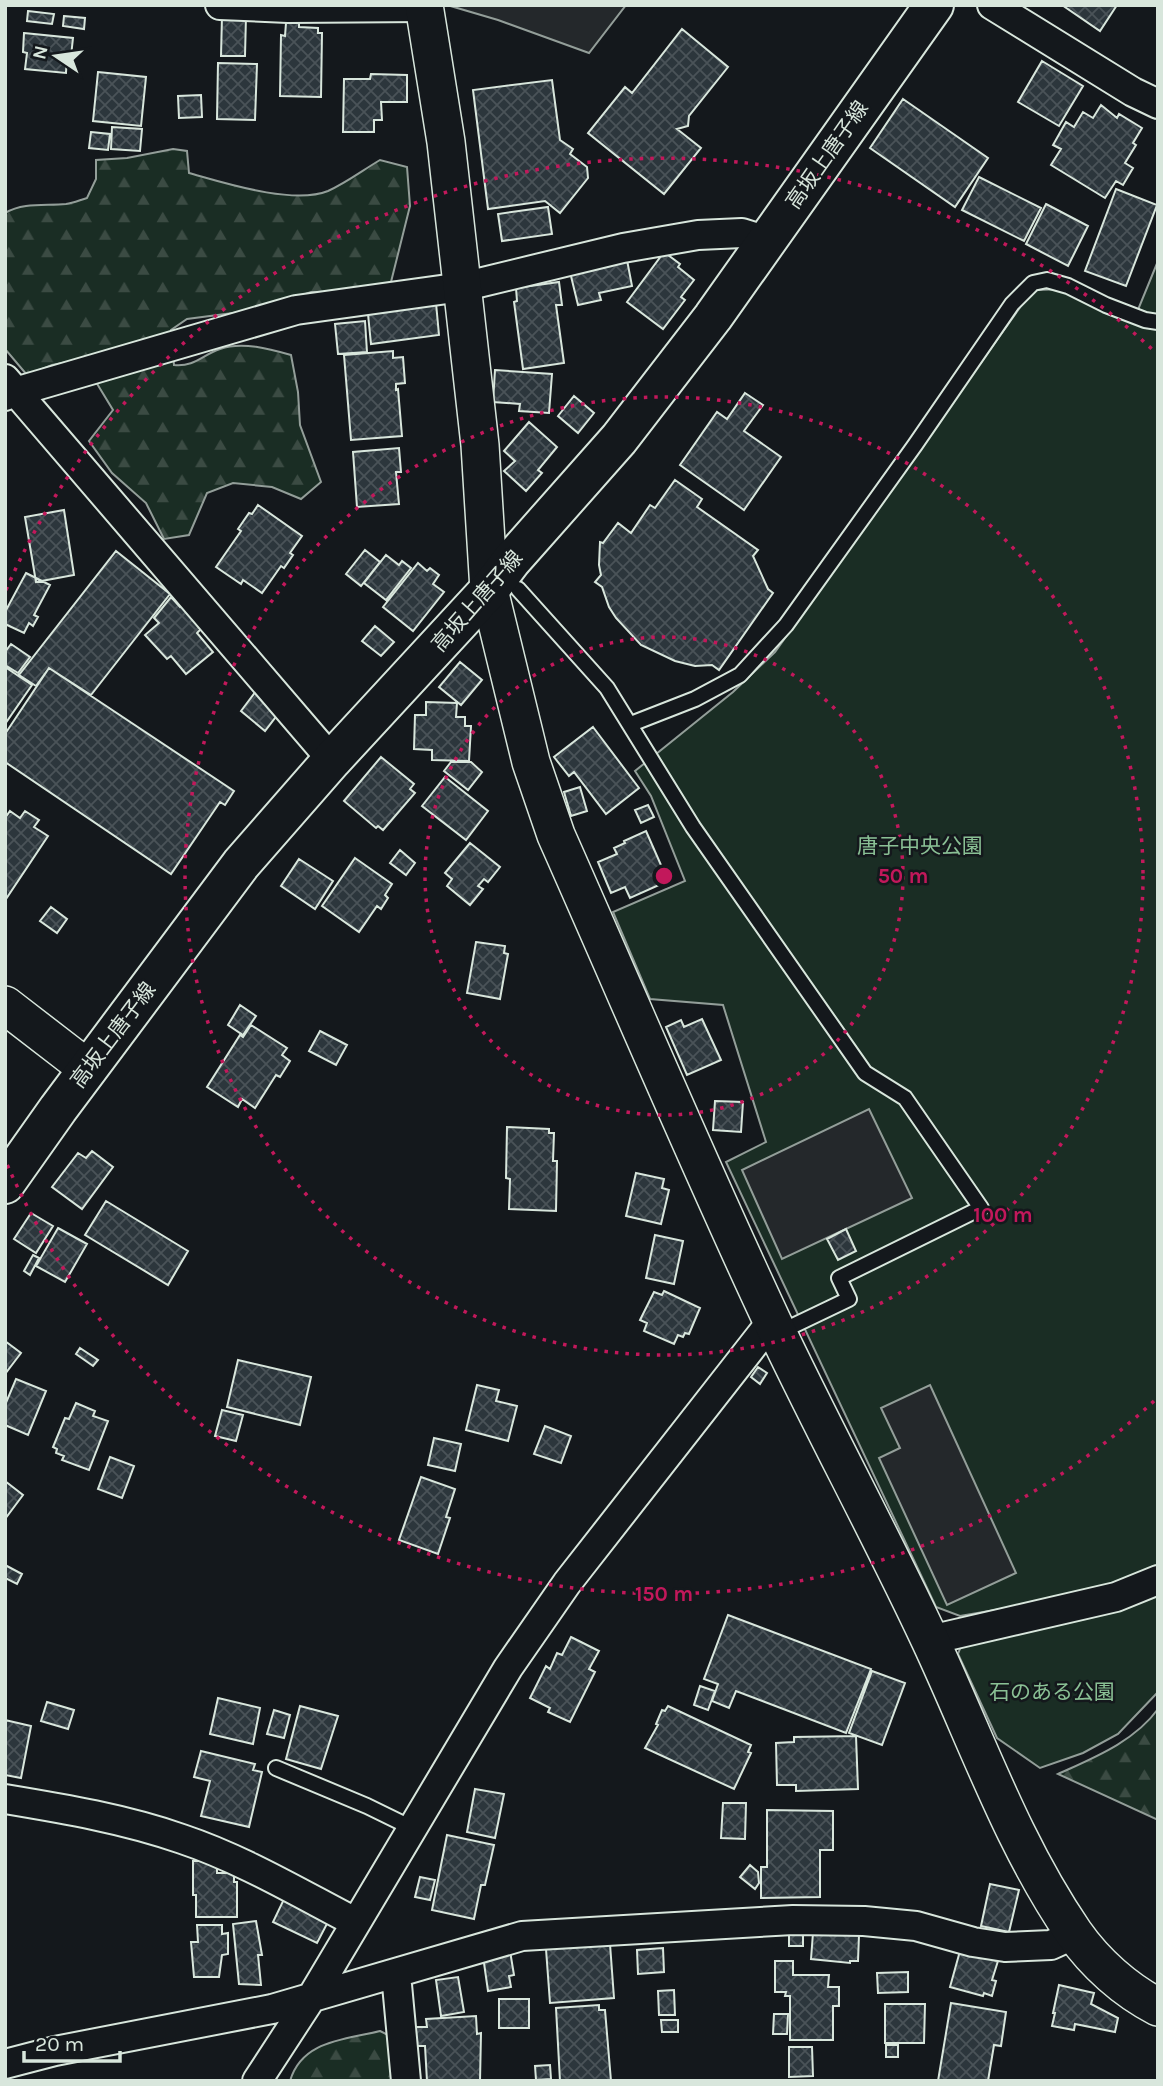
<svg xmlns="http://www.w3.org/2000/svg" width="1163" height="2086" font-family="Karla,'Noto Sans JP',sans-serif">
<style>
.forest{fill:url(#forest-firs);stroke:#939e99;stroke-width:2}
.park{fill:#1a2d24;stroke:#939e99;stroke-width:2}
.parking{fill:#24282b;stroke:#939e99;stroke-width:2}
.building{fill:url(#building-cross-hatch);stroke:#d8e6dc;stroke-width:2}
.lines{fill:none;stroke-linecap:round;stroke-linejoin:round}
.service-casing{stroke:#d8e6dc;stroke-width:18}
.minor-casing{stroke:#d8e6dc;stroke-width:32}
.tertiary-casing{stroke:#d8e6dc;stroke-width:40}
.secondary-casing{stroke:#d8e6dc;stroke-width:42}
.service{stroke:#14181c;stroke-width:14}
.minor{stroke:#14181c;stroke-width:28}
.tertiary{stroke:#14181c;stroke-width:37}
.secondary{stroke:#14181c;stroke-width:38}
.ring{fill:none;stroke:#c2185b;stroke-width:3.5;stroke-dasharray:3.5 7}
.labels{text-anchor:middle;stroke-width:5;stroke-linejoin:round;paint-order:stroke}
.street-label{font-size:21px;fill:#d8e6dc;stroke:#14181c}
.park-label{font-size:21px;fill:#8ac095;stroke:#14181c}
.centre{fill:#c2185b;stroke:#14181c;stroke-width:3.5}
.ring-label{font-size:21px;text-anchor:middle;font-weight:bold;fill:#c2185b;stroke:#14181c;stroke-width:5;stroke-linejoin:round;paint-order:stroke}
</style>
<defs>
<pattern id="forest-firs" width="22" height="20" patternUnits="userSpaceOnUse" patternTransform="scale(1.75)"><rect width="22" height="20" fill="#1a2d24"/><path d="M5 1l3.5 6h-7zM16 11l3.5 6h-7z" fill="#3b4b43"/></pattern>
<pattern id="building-cross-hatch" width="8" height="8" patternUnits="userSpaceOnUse" patternTransform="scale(1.75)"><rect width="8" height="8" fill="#2c363c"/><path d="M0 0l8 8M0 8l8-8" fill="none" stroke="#4a5358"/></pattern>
</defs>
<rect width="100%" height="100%" fill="#14181c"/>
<path class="forest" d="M173 149 187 151 189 173C225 183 293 205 328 191 346 183 363 170 380 160L407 167 410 206 391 282 354 293 311 292 263 309 187 319 171 330 174 365C195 367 202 355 220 349 242 341 270 349 291 355L298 392 300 425 321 482 301 499 272 487 233 483 207 493 189 535 164 539 146 503 112 473 89 441 113 410 82 359 52 365 27 375 5 349V213C24 202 45 206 66 204 73 203 80 200 87 198L96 179V160L127 158Z
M1158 1709V1820L1058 1774C1093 1758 1134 1742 1158 1709Z
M380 2031 390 2036 399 2081H290C302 2040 345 2040 380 2031Z"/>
<path class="park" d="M1158 261V1565L1141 1575 1076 1596 960 1616 936 1607 726 1162 766 1142 723 1005 650 999 613 912 685 881 651 796 635 771 733 692 775 652 1021 306 1037 290 1063 289 1133 322Z
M1158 1592V1692L1118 1734 1083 1753 1040 1768 997 1738 958 1654 963 1641Z"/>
<path class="parking" d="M447 5H626L589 53 498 20Z
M869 1109 912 1198 782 1259 742 1170Z
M930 1385 1016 1573 947 1605 879 1458 900 1448 881 1408Z"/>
<path class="building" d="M1062 5H1117L1100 31Z
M28 11 54 14 52 24 27 21Z
M64 16 85 18 84 29 63 26Z
M222 16H246L245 56H221Z
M286 23H299V27L318 28V33H322L321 97 280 96 281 35 285 36Z
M682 29 728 67 689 116 688 126 677 129 701 148 664 194 588 133 625 87 632 93Z
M24 33 73 38 71 56 67 55 66 73 25 69 27 53 23 52Z
M1042 61 1083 86 1059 126 1018 102Z
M218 63 257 64 255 120 217 119Z
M98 72 146 77 141 126 93 121Z
M371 74 407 75V102H381L382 120H374V132H343L344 79H370Z
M552 80 560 140 573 149 570 154 587 167 588 178 560 213 545 201 488 209 473 90Z
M201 95 202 117 179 118 178 96Z
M903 99 988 158 955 207 870 148Z
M1101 105 1117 118 1119 114 1142 128 1133 143 1136 145 1125 163 1133 168 1123 185 1116 181 1105 198 1051 165 1061 149 1053 145 1066 122 1074 127 1083 112 1093 118Z
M112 127 142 129 140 151 111 149Z
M91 132 110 134 108 150 89 148Z
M979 177 1041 208 1024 241 962 210Z
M1116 189 1157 205 1126 286 1085 271Z
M1046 204 1088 226 1068 266 1026 244Z
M548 207 552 234 502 241 498 214Z
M664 252 680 264 678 267 694 280 681 297 685 300 663 329 627 302Z
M627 260 632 286 599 293 601 300 578 305 570 272Z
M559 282 562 305H556L564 363 523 369 514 302 517 301 516 288Z
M436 303 439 335 371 344 368 314Z
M365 321 367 352 338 354 335 324Z
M393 351V358L403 357 405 383 396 384V390L398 389 402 436 351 440 344 355Z
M495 370 552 374 549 413 519 411 520 404 493 402Z
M745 393 763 405 744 431 781 457 744 510 680 465 717 412 727 419Z
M574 396 594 413 578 433 558 416Z
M529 422 557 447 538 470 542 473 526 491 504 471 515 461 504 451Z
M399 448 401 472H396L399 504 357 507 353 452Z
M675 480 702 499 697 507 758 550 753 556 768 589 773 593 719 670 712 665 695 666 675 661 641 645 616 618 609 607 602 587 595 582 601 575 599 565 600 542 603 543 618 523 631 533 650 505 655 508Z
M258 505 302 536 290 553 293 555 284 568 281 566 262 593 243 580 241 584 216 567 241 531 238 529 249 513 252 514Z
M64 510 74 575 36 582 25 517Z
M365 550 380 562 361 586 346 574Z
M116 551 170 594 91 695 49 668 36 686 19 675Z
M386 555 399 565 402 561 411 568 386 600 364 583Z
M418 563 427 571 430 568 439 575 433 584 444 592 413 631 383 607Z
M26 573 50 585 34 615 38 617 33 626 29 623 24 633 5 624V612Z
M171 597 180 607 183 603 201 629 197 633 213 652 186 674 171 656 167 659 145 635 159 623 154 618Z
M375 626 394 642 381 656 362 641Z
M11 644 30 657 18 673 5 665V652Z
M460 662 482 680 461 705 439 687Z
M5 667 32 685 5 724Z
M49 668 234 791 225 805 220 802 171 874 5 762V734Z
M256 691 278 714 265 731 241 711Z
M426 702 457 703 456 717H465V726H471L469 761 432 760V750L414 749 415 715H426Z
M593 727 639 788 606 814 574 772 569 776 554 757Z
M381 757 414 784 410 789 415 793 383 830 378 826 376 828 344 801Z
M451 762H471L482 772 468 790 444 771Z
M445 777 488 811 466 840 422 806Z
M580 787 587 811 571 816 564 792Z
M648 805 654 817 641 823 635 810Z
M10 811 20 818 25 811 39 820 34 827 48 836 6 899 5 818Z
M646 831 668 881 630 898 625 887 611 893 598 862 617 854 614 848 625 843 624 841Z
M470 843 500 867 488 882 484 879 478 886 483 889 470 905 447 886 452 879 445 873Z
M400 850 415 863 406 875 390 863Z
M355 858 392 884 385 895 388 898 381 909 377 906 359 932 322 906Z
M299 859 333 881 315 909 281 886Z
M51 907 67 919 57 933 40 921Z
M476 942 505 946 504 953 508 954 500 999 467 993Z
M240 1005 256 1016 243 1035 228 1025Z
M702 1019 721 1060 687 1075 666 1027 681 1020 684 1027Z
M251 1025 287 1048 282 1055 290 1061 280 1077 276 1075 255 1108 242 1099 238 1107 207 1087 240 1035 243 1037Z
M320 1031 347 1045 336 1065 309 1051Z
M715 1101 743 1102 741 1132 713 1130Z
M507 1127 549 1129V1133H554L553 1161H557L556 1211 509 1209 510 1179 506 1178Z
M92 1151 113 1167 82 1209 52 1187 78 1153 86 1158Z
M636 1173 664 1179 662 1188 669 1190 661 1224 626 1216Z
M106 1201 188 1251 168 1285 85 1235Z
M31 1213 53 1226 36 1253 14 1239Z
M58 1228 87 1244 65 1282 36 1266Z
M846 1229 856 1251 838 1260 827 1239Z
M655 1235 683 1241 674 1284 646 1278Z
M33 1255 39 1258 30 1275 24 1271Z
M664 1291 700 1308 689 1334 685 1333 683 1337 678 1335 674 1344 644 1331 647 1323 640 1320 654 1292 662 1295Z
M5 1341 21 1353 5 1374Z
M80 1348 98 1360 93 1366 76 1354Z
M238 1360 311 1377 300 1425 227 1407Z
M758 1367 767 1373 760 1384 751 1377Z
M16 1379 46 1391 28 1435 5 1425V1405Z
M477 1385 499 1390 496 1401 517 1406 508 1441 466 1430Z
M76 1403 95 1411 93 1416 108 1421 89 1470 62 1460 64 1456 56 1453 57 1449 53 1447 65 1418 69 1419Z
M222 1410 243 1415 236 1441 215 1436Z
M545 1426 571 1436 561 1463 534 1454Z
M434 1438 461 1444 455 1471 428 1465Z
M110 1457 134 1466 122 1498 98 1489Z
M421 1477 455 1489 446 1517 450 1518 438 1554 399 1540Z
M5 1481 23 1495 5 1519Z
M5 1565 22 1574 17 1584 5 1578Z
M728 1615 871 1669 846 1733 736 1691 729 1708 712 1701 718 1684 704 1679Z
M571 1637 599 1651 589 1669 595 1672 570 1722 548 1712 550 1708 530 1698 546 1666 550 1669 557 1653 562 1655Z
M872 1671 905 1683 882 1745 849 1733Z
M700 1686 715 1691 708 1710 694 1705Z
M218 1698 260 1708 253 1744 210 1734Z
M47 1702 74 1710 68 1729 41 1721Z
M300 1706 338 1716 321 1769 286 1759Z
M668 1706 751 1745 748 1752 751 1753 734 1789 645 1748 658 1725 656 1724 662 1710 665 1711Z
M274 1710 290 1715 284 1738 267 1734Z
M5 1720 31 1726 21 1778 5 1775Z
M856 1736 858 1789 796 1791V1785H777L776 1743 794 1742V1737Z
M201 1751 255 1764 253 1770 262 1772 249 1827 201 1816 210 1781 194 1777Z
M475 1789 504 1794 495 1838 467 1832Z
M723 1803H746L745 1839 721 1838Z
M767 1810 833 1811V1850H820V1897L761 1898V1867H767Z
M447 1835 494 1845 485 1885H481L474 1919 432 1910Z
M193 1861H209L217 1864V1873H234V1882H237V1917H196V1895H193Z
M750 1865 758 1872 759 1883 755 1889 740 1877Z
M420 1877 435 1880 430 1900 415 1897Z
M990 1884 1019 1890 1009 1932 981 1926Z
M285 1897 330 1918 317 1943 273 1922Z
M256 1921 262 1955H258L261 1985 239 1984 233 1924Z
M197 1925H222V1934L228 1933V1954L222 1955 219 1977H194L191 1942H198Z
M813 1933 859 1935 858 1961H850V1963L811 1959Z
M789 1935H803V1946H789Z
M610 1944 614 1998 550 2003 546 1949Z
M663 1948 664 1972 638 1974 637 1950Z
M510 1951 514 1975 509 1976 511 1987 488 1991 483 1956Z
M960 1951 998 1961 992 1980 996 1981 992 1996 984 1993 983 1996 950 1987Z
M775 1961H793V1975H829L828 1987H839V2006H833V2040H790V1996H785L786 1992H775Z
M908 1972V1992L878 1993 877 1973Z
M458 1977 464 2012 441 2016 436 1980Z
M1059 1985 1094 1993 1091 2004 1118 2018 1115 2032 1075 2024 1074 2030 1052 2026 1055 2013H1053Z
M674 1990 675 2015H659L658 1991Z
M499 1999H529V2028H499Z
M951 2003 1006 2012 1001 2046 994 2045 988 2081H938Z
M885 2004H925L924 2043H885Z
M599 2005V2010H605L611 2081H560L556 2008Z
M774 2014H788L787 2034H773Z
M476 2016 477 2034 481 2033 480 2081H427L425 2046H415L413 2027H427L426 2019Z
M661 2020H678V2032H662Z
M886 2045H898V2057H886Z
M789 2047H812L813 2076 789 2077Z
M550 2065 551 2079 536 2080 535 2066Z"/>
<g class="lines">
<defs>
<path id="service" d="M518 589 607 688 693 827 865 1073 905 1098 981 1208 839 1278 849 1299 778 1333
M631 724 695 699 740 675 786 625 915 445 1012 304 1033 283 1047 280 1068 286 1106 305 1145 320 1158 322
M276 1768 367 1806 412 1828"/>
<path id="minor" d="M220 5 288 8 425 7
M992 5 1133 92 1158 104
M5 379 332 760
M5 396 15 392 296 310 462 287 623 248 698 235 742 233 767 241
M930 1640 1116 1597 1158 1580
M5 1799C65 1809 125 1819 182 1839 242 1859 299 1893 355 1922
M396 1974 406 2081
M5 2064 55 2051 272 2009 522 1936 793 1920 864 1921 916 1926 973 1942 1005 1947 1051 1945 1075 1934
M257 2081 313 1995 508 1668 567 1583 772 1321"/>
<path id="tertiary" d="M424 5 446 142 480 445 489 590 531 762 556 835C628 997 697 1161 773 1323 823 1429 880 1533 930 1640 976 1738 1012 1843 1074 1933 1095 1963 1125 1990 1158 2007
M5 1005 88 1069"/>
<path id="secondary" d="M5 1184 58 1109 241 864 332 760 489 590 511 561 619 439 713 317 934 5"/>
</defs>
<use href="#service" class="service-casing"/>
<use href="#minor" class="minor-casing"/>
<use href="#tertiary" class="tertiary-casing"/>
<use href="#secondary" class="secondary-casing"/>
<use href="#service" class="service"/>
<use href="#minor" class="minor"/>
<use href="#tertiary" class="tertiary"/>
<use href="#secondary" class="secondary"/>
</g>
<g class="ring">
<circle cx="664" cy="876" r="239"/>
<circle cx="664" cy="876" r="479"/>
<path d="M1154 1401A718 718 0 0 1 6 1162M6 590A718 718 0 0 1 1154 351"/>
</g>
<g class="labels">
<g class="street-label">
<text transform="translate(827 155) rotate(-55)" y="7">高坂上唐子線</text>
<text transform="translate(477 601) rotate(-49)" y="7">高坂上唐子線</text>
<text transform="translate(113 1035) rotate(-53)" y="7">高坂上唐子線</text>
</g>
<g class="park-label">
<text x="920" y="853">唐子中央公園</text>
<text x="1052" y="1699">石のある公園</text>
</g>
</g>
<circle cx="664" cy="876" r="10" class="centre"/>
<g class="ring-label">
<text x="903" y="883">50 m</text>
<text x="1003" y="1222">100 m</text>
<text x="664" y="1601">150 m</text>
</g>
<rect width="1163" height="2086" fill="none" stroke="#d8e6dc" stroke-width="14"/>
<g transform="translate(56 56) rotate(283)" stroke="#14181c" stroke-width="5" paint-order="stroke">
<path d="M0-5L12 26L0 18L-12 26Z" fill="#d8e6dc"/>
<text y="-10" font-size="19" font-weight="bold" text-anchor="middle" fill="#d8e6dc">N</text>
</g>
<path d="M24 2051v10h96v-10" fill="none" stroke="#d8e6dc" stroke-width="3.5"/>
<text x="35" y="2051" font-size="21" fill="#d8e6dc" stroke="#14181c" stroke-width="5" paint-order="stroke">20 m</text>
</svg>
